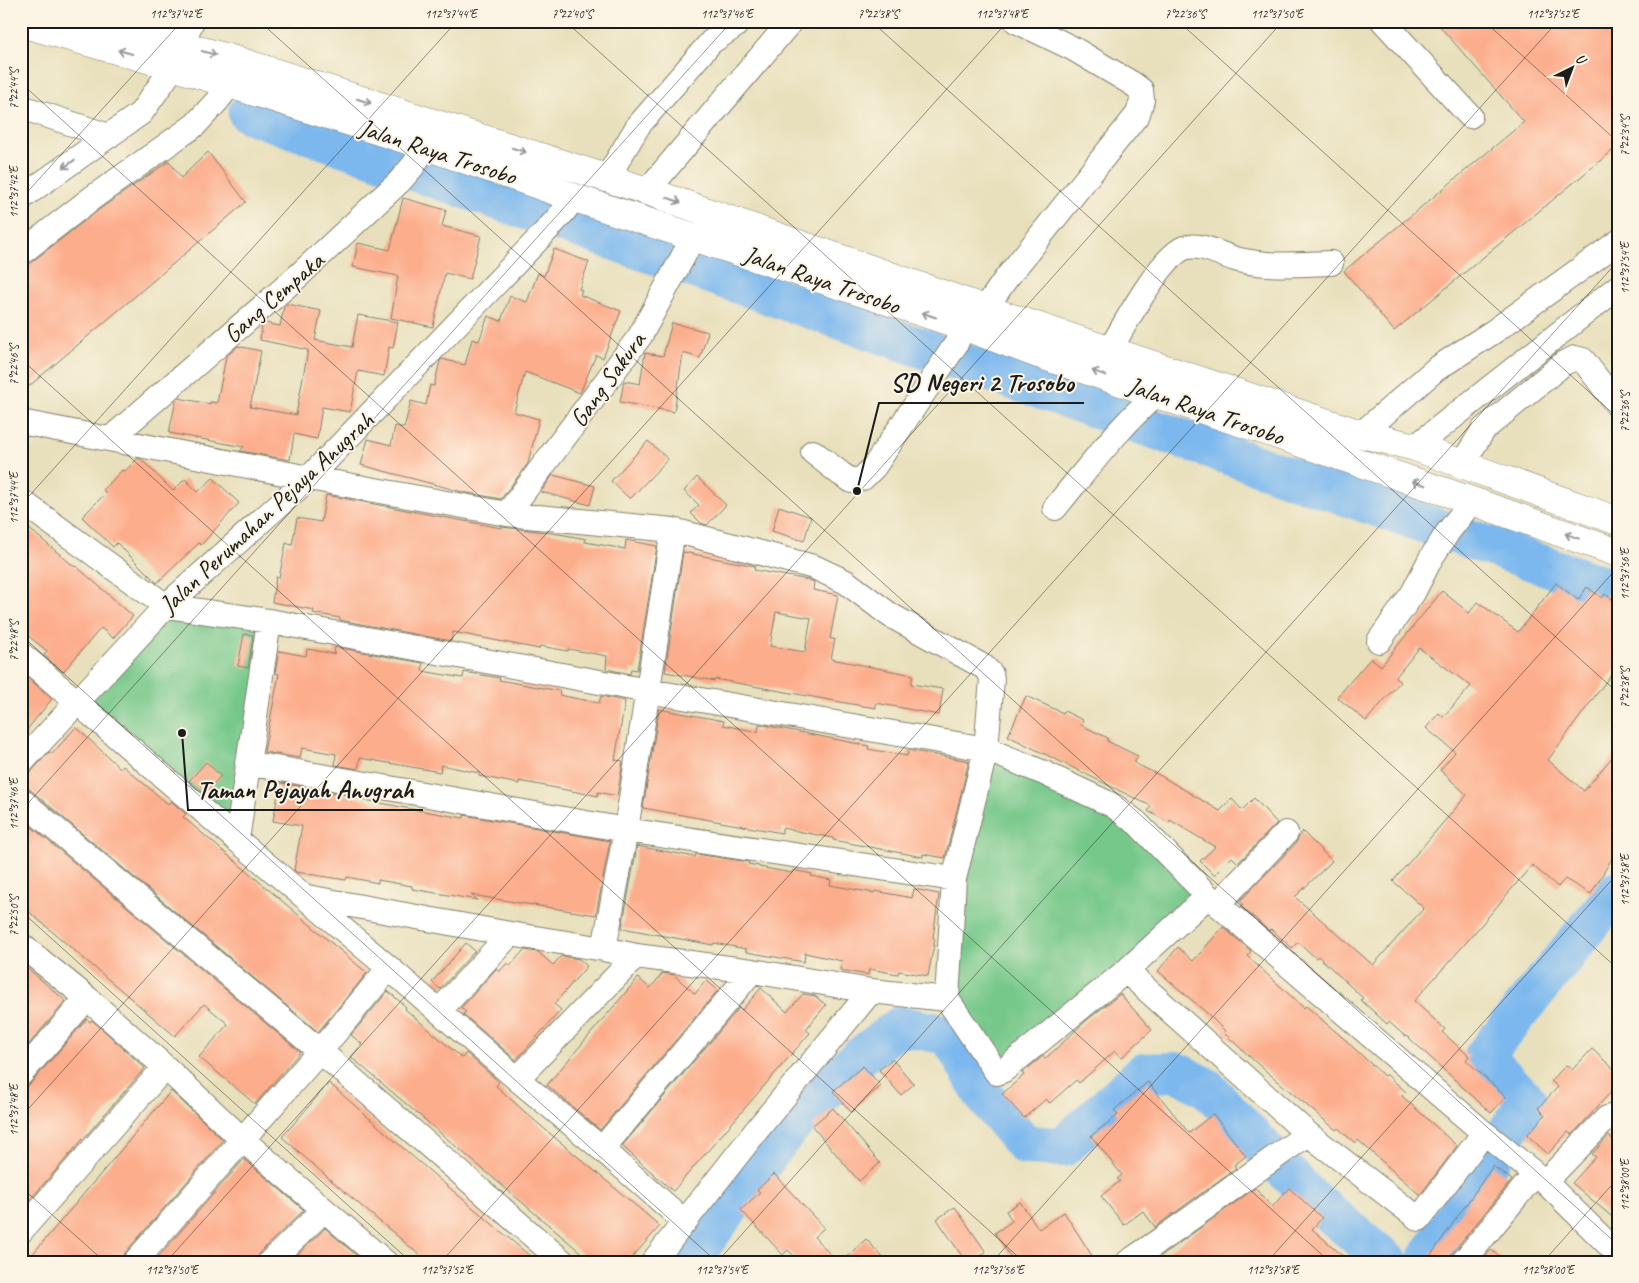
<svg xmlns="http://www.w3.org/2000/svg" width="1639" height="1283" font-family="Caveat,sans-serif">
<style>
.green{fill:#76c88a;stroke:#497253}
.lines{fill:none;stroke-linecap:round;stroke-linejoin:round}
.river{stroke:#7cb8ee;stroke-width:40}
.building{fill:#fcad8c;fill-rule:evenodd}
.minor-casing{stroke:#827e6c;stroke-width:26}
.highway-casing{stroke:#827e6c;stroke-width:29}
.minor{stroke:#fff;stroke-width:24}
.highway{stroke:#fff;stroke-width:28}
.oneway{stroke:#999}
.ticks{fill:none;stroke:#1c1c1c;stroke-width:1;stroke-opacity:0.45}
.labels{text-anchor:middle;stroke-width:4;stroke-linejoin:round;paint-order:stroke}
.street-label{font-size:25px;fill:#1c1c1c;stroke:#fcf5e5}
.leader{fill:none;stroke:#1c1c1c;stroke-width:2}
.callout-dot{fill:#1c1c1c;stroke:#fcf5e5;stroke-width:2}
.callout-label{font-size:26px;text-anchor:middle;font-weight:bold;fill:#1c1c1c;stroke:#fcf5e5;stroke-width:4;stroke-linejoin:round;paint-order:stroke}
.neatline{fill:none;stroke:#1c1c1c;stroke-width:2}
.ticks-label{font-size:12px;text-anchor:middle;fill:#1c1c1c}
</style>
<rect width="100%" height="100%" fill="#fcf5e5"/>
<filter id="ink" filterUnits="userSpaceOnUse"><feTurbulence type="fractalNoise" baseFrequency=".02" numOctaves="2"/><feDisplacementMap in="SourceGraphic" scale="10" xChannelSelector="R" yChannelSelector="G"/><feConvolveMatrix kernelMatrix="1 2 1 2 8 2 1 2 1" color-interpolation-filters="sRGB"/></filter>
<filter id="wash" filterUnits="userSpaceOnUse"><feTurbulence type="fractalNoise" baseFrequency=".0096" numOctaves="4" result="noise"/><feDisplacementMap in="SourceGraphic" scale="20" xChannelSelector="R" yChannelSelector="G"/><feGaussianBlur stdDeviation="1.12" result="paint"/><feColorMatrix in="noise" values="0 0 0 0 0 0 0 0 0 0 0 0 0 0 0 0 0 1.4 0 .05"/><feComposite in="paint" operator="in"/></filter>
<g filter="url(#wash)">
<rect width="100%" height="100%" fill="#e8e0bc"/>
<path class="green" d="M166 606 269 621 237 840 78 702Z
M988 755 1134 824 1203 894 997 1071 949 997 963 879Z"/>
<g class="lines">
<path class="river" d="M248 113 1618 591
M689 1262 784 1134 852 1063 900 1026 949 1035 984 1096 1025 1145 1063 1147 1143 1073 1177 1072 1207 1088 1310 1197 1389 1262
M1426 1262 1527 1101 1484 1056 1618 890"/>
</g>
<g id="blocks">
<path class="building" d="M1435 21H1618V146L1394 331 1344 271 1524 122Z
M208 152 246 202 21 393V266L29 264 100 209 169 161 181 178Z
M403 198 446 210 442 226 481 236 470 279 445 273 433 327 391 318 398 276 353 267 358 243 390 250Z
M554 249 589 262 579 289 582 290 580 295 621 311 603 358 596 355 580 393 525 372 514 412 539 419 528 463 501 499 463 492 361 465 368 439 391 445 395 426 404 428 411 401 426 405 430 385 434 386 440 361 442 359 465 365 472 339 479 341 488 316 501 321 510 296 527 302 538 273 544 276Z
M287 304 321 311 315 340 352 347 358 315 398 322 393 348 389 347 384 376 358 371 350 412 322 407 317 439 294 434 290 460 240 451 244 447 169 433 176 400 178 398 210 404V402L217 403 226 357 238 346 261 351 250 407 296 415 308 350 260 340 262 325 265 323 280 326 284 307Z
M672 323 708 332 700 358 683 353 674 412 620 402 624 381 640 384 645 353 663 356Z
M648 441 668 459 630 499 611 481Z
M137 459H141L173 491 185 479 198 492 213 478 239 503 201 545 199 543 157 583 117 543 113 547 82 517 106 493 103 490 122 470 124 472Z
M553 475 595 486 590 505 541 492Z
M697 477 726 505 707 525 701 523 691 513 699 505 684 491Z
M326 495 501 528V527L538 531 565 535 586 539 585 542 625 549 626 540 657 546 637 670 631 669 630 674 606 669 607 656 568 649V651L540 646 539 649 453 632 451 641 340 620V618L313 613 314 610 272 602 276 577 279 578 286 543 292 545 297 518 321 522Z
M779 506 811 517 804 541 772 531Z
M21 522 75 567 76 566 133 616 113 638 101 628 63 672 44 655 47 651 21 630Z
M683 552 755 566 754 570 809 580 814 582 813 590 838 595 830 639H835L831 659 913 675 911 684 943 689 939 715 876 703V708L851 704 715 679V681L665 672ZM776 612 811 618 805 652 770 646Z
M1556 583 1578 600 1587 587 1602 598 1605 594 1618 603V665L1548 760 1584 791 1618 750V848L1591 894 1565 879 1558 887 1532 865 1465 944 1414 1001 1445 1029 1442 1032 1469 1056 1466 1060 1506 1097 1491 1113 1407 1036 1406 1037 1389 1022 1387 1024 1361 1000 1363 998 1318 956 1316 958 1298 942 1292 948 1271 929 1269 931 1241 906 1243 904 1240 901 1296 843 1302 831 1332 861 1295 897 1373 965 1424 908 1393 881 1467 795 1440 770 1455 752 1426 728 1439 713 1443 717 1471 686 1419 648 1395 678 1400 682 1366 721 1337 697 1371 658 1381 666 1442 591 1469 613 1478 602 1518 632Z
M244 634 253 635 248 668 238 666Z
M335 647 423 663 422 671 463 678 464 672 500 678 499 680 560 691 559 695 599 703 601 696 625 701 615 760 623 761 617 796 598 792V796L519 781V784L479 776V773L441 765 440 772 360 758 358 769 335 765 336 754 302 748 300 758 264 752 279 674 275 673 279 651 306 656 307 649 334 654Z
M26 676 52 699 25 732 28 735 21 742V682Z
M1026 696 1063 713 1064 711 1083 720 1081 725 1108 738 1107 741 1138 756 1134 763 1161 776 1220 811 1232 799 1242 810 1254 798 1277 823 1238 863 1232 857 1214 875 1200 861 1215 847 1170 820 1169 823 1148 811 1151 806 1008 736Z
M659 709 724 721 723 725 758 732 759 724 869 746 868 749 907 756 908 750 969 761 945 858 923 854V857L833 840V838L782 828V833L643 808Z
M76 727 121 769 123 766 168 804 171 801 186 814 183 817 367 973 318 1032 21 782V776L31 772 49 752 52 754Z
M206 762 221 776 204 794 189 781Z
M280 783 353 796V797L365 800 406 808 464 818V815L610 841 596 915 471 895 478 900 412 889V886L378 880V883L347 877 346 880 296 872 294 870 302 826 273 821Z
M21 818 300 1052 255 1104 199 1057 228 1024 204 1004 175 1036 21 905Z
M637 846 695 857 696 854 749 862 748 864 759 866V867L792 873 793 870 812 874 811 876 831 880 830 885 874 893 875 891 912 898 914 889 939 894 933 938 935 939 928 976 899 971 898 974 869 969 868 975 840 970 842 961 805 953 804 962 746 952V949L714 943 713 945 622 928Z
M1223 927 1251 951 1247 956 1304 1008 1306 1006 1342 1037 1384 1076 1386 1074 1406 1092 1402 1096 1457 1146 1420 1195 1358 1140 1355 1143 1338 1128 1336 1130 1260 1066 1224 1033 1225 1031 1208 1014 1158 971 1178 947 1193 961Z
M466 943 475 951 440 989 432 982Z
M524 950 538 952 553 965 561 956 579 959 587 966 554 1004 561 1010 516 1060 463 1014 466 1012 461 1008 496 969 499 972 507 963 510 966Z
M21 963 66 1001 21 1053Z
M663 973 674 975 695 994 706 980 718 990 600 1130 547 1085 638 978 650 988Z
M761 988 787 1012 803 994 815 996 826 1005 806 1029 810 1033 673 1191 622 1146 739 1008 742 1010Z
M388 991 406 1007 405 1009 462 1058 466 1053 499 1082 496 1086 534 1120 660 1226 628 1262H592L351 1057 362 1044 351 1035Z
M1120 994 1152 1030 1121 1058 1115 1051 1079 1083 1076 1080 1050 1103 1046 1099 1024 1118 1002 1094 1024 1075 1022 1073 1043 1056 1045 1059 1087 1020Z
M87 1019 90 1022 92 1020 145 1068 21 1210V1087H26L31 1083Z
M1592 1049 1618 1073V1084L1572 1135 1568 1132 1548 1154 1527 1135 1545 1115 1538 1108 1558 1087 1551 1081 1566 1065 1572 1070Z
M892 1059 914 1084 901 1095 879 1070Z
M863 1066 881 1086 851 1112 833 1091Z
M1148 1082 1189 1133 1213 1114 1246 1156 1234 1165 1236 1168 1155 1227 1143 1211 1124 1225 1101 1196 1120 1181 1117 1179 1122 1175 1091 1136 1118 1115 1114 1110Z
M329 1083 419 1162 537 1262H428L333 1182 282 1137Z
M171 1091 223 1140 125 1253 122 1262H26Z
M833 1108 880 1163 859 1181 812 1126Z
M1609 1136 1618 1144V1222L1572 1183 1596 1157 1592 1154Z
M244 1159 304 1210 260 1252 257 1262H154Z
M1493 1166 1512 1180 1452 1253 1450 1262H1426Z
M774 1174 824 1228 814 1237 838 1262H800L788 1250 783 1255 741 1210 760 1192 757 1190Z
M1255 1188 1272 1207 1289 1188 1322 1218 1312 1229 1350 1262H1153Z
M1020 1202 1039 1229 1064 1212 1096 1262H1014L995 1233 1012 1221 1006 1211Z
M955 1207 986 1252 972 1262H966L937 1219Z
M325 1228 364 1262H290Z
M866 1239 887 1262H841Z
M1491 1250 1507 1262H1481Z"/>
</g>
</g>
<g filter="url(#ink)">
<use href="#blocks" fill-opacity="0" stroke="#827e6c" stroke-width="1"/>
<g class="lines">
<defs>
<path id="minor" d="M1383 21 1470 116
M21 107 109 136
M607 178 638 126 711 42 735 26
M647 191 791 21
M21 198 141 113 169 73 192 21
M21 253 92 198 195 125 217 101 230 84 239 68
M985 309 1005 280 1138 114 1142 100 1141 90 1133 84 1072 48 1016 21
M1110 350C1123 327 1160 258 1184 248 1201 242 1222 256 1239 260 1269 267 1301 264 1331 263
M21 422 309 478 507 514 673 530 814 567 846 582 890 615 984 667 991 674 992 679 986 749 954 879 947 999 997 1073 1004 1070 1126 971 1208 896
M1361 434 1436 369 1493 332 1618 242
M110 439 297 277 399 182 413 166 426 146
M1415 447 1618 287
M813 452 841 474 852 481 863 478 874 467 956 344 963 326
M1462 464 1484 429 1564 363 1575 358 1583 360 1618 406
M21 501 166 606 269 621 648 691 986 749 1044 773 1114 806 1137 823 1208 896 1484 1133 1491 1138 1545 1182 1618 1254
M1055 508C1091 464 1125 419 1169 383
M507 514 640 336 686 251 691 235
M1379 641 1413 593 1431 558 1448 532 1472 501
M21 654 237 840 389 968 517 1079 602 1149 685 1222
M21 763 166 606 309 478 548 229 565 210 574 197
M247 763 626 830 954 879
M21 800 320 1051 563 1262
M237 840 269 621
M307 897 510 934 604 949 636 956 752 971 871 991 947 999
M1218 904 1286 833
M21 945 87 998 165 1067 243 1140 385 1262
M604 949 626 830 673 530
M1126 971 1308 1134 1419 1219 1484 1133
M439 1011 510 934
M21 1074 87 998
M517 1079 636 956
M602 1149 752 971
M1545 1182 1607 1118 1614 1116 1618 1118
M21 1231 165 1067
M135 1262 320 1051 389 968
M270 1262 324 1210
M653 1262 760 1126 871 991
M1128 1262C1190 1221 1248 1175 1308 1134
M1463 1262 1535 1174"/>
<path id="highway" d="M95 21 242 62 647 191 985 309 1361 434 1415 447 1618 521
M21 23 172 66 426 146 584 201 963 326 1035 353 1472 501 1618 553"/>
</defs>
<use href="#minor" class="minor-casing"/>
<use href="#highway" class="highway-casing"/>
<use href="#minor" class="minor"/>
<use href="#highway" class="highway"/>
</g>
<defs><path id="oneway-shaft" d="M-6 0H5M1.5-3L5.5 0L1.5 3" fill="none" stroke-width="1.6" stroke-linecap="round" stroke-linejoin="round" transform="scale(1.25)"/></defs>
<g class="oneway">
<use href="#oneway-shaft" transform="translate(125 52) rotate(-164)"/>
<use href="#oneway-shaft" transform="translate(209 53) rotate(16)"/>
<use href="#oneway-shaft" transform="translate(364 101) rotate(18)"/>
<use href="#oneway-shaft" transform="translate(519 150) rotate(18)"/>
<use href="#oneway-shaft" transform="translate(69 164) rotate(144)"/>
<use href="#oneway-shaft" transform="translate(674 200) rotate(19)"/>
<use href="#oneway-shaft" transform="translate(929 315) rotate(-161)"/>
<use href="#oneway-shaft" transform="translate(1099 373) rotate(-160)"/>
<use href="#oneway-shaft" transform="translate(1419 483) rotate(-161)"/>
<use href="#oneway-shaft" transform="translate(1572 536) rotate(-160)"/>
</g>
</g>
<path class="ticks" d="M259 21 1618 1245M565 21 1618 969M871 21 1618 693M1178 21 1618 418M1484 21 1618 142M21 83 1330 1262M21 199 182 21M21 359 1024 1262M21 505 457 21M21 635 717 1262M21 811 732 21M21 911 411 1262M21 1117 1008 21M21 1187 105 1262M166 1262 1283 21M441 1262 1558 21M717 1262 1618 261M992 1262 1618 567M1267 1262 1618 873M1543 1262 1618 1178"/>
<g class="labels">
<g class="street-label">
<text transform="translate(438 151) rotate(18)" y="9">Jalan Raya Trosobo</text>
<text transform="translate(822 279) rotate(19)" y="9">Jalan Raya Trosobo</text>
<text transform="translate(273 297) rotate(-41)" y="9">Gang Cempaka</text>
<text transform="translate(607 379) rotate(-54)" y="9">Gang Sakura</text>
<text transform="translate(1206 410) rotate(19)" y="9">Jalan Raya Trosobo</text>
<text transform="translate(266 512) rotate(-43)" y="9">Jalan Perumahan Pejaya Anugrah</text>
</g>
</g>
<path class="leader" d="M857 491L879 403H1084M182 733L188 810H423"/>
<g class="callout-dot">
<circle cx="857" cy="491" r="5"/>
<circle cx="182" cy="733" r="5"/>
</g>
<g class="callout-label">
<text x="982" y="391">SD Negeri 2 Trosobo</text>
<text x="305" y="798">Taman Pejayah Anugrah</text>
</g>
<rect width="1639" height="1283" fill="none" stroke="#fcf5e5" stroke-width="55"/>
<g transform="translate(1572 68) rotate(42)" stroke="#fcf5e5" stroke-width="4" paint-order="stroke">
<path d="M0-4L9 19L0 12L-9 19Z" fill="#1c1c1c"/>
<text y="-8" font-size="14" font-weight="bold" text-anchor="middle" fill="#1c1c1c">U</text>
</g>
<rect x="28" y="28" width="1584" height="1228" class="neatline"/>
<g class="ticks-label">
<text x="176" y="18">112°37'42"E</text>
<text x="451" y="18">112°37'44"E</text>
<text x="572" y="18">7°22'40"S</text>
<text x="727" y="18">112°37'46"E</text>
<text x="878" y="18">7°22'38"S</text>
<text x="1002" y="18">112°37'48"E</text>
<text x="1185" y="18">7°22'36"S</text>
<text x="1277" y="18">112°37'50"E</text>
<text x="1553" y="18">112°37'52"E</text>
<text transform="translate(14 89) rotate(-90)" y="4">7°22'44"S</text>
<text transform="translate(1625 136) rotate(-90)" y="4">7°22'34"S</text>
<text transform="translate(14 192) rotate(-90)" y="4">112°37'42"E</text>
<text transform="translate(1625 268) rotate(-90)" y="4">112°37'54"E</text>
<text transform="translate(14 365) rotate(-90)" y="4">7°22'46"S</text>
<text transform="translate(1625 412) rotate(-90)" y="4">7°22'36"S</text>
<text transform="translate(14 498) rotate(-90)" y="4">112°37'44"E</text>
<text transform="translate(1625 574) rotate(-90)" y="4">112°37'56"E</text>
<text transform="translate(14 641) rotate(-90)" y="4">7°22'48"S</text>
<text transform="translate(1625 688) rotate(-90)" y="4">7°22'38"S</text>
<text transform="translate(14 804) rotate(-90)" y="4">112°37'46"E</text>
<text transform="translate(1625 880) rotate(-90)" y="4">112°37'58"E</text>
<text transform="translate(14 916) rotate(-90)" y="4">7°22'50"S</text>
<text transform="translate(14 1110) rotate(-90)" y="4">112°37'48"E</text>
<text transform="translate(1625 1185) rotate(-90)" y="4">112°38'00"E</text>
<text x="172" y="1274">112°37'50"E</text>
<text x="447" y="1274">112°37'52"E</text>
<text x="722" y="1274">112°37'54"E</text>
<text x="998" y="1274">112°37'56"E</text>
<text x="1273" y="1274">112°37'58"E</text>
<text x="1548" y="1274">112°38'00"E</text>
</g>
</svg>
